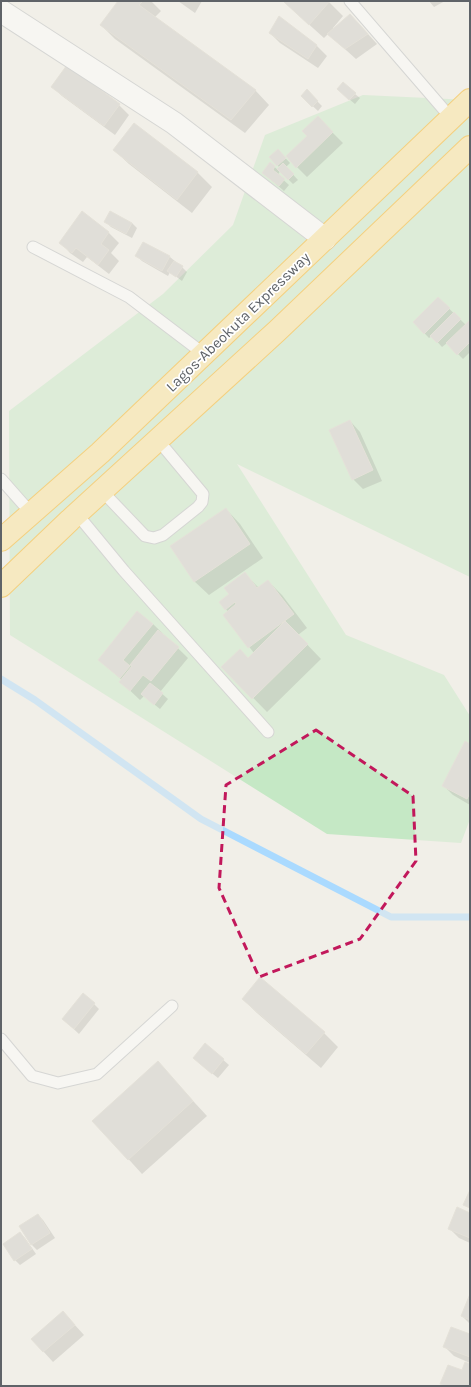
<svg xmlns="http://www.w3.org/2000/svg" width="471" height="1387" font-family="Karla,sans-serif">
<style>
.green{fill:#c5e8c5}
.shadow{fill:#0003}
.lines{fill:none;stroke-linecap:round;stroke-linejoin:round}
.stream{stroke:#aadaff;stroke-width:7}
.building{fill:#cccac5;stroke:#d6d1c6}
.lane-casing{stroke:#b5b8bc;stroke-width:13}
.street-casing{stroke:#b5b8bc;stroke-width:24}
.highway-casing{stroke:#f9ab00;stroke-width:24}
.lane{stroke:#fff;stroke-width:11}
.street{stroke:#fff;stroke-width:22}
.highway{stroke:#fde293;stroke-width:22}
.marked{fill:none;stroke:#c2185b;stroke-width:3;stroke-dasharray:8 5;stroke-linejoin:round}
.labels{text-anchor:middle;stroke-width:3.5;stroke-linejoin:round;paint-order:stroke}
.street-label{font-size:15px;fill:#5f6368;stroke:#fff}
</style>
<rect width="100%" height="100%" fill="#f1efe8"/>
<path class="green" d="M363 95 470 100V577L237 464 346 635 444 675 470 716V819L461 843 327 834 10 635 9 411 163 294 233 225 265 135Z"/>
<path class="shadow" d="M120 1H151L161 11 154 18 255 90 269 105 245 133 115 39 101 25Z
M178 1H202L195 13Z
M283 1H328L343 16 333 28 334 29 360 25 377 44 356 59 328 34 324 38Z
M429 1H445L434 7Z
M279 17 317 46 327 56 318 68 280 43 270 33Z
M67 66 119 105 129 115 115 135 62 96 52 86Z
M307 91 322 106 318 111 302 96Z
M343 94H355L360 98 355 104Z
M134 124 198 173 212 187 192 213 129 164 114 150Z
M328 128 343 143 307 177 297 167Z
M278 150 290 163 286 167 298 180 293 184 280 171 278 175 289 185 284 191 269 178 271 164 278 170 280 168 270 157Z
M82 213 109 233 119 243 111 253 119 261 109 274 87 257 83 262 70 253 60 242Z
M106 222 132 223 137 228 132 238 111 227Z
M144 243 170 257 182 267 187 272 182 281 170 272 168 276 142 261 137 256Z
M438 298 466 325 470 322V352L463 359 447 343 442 347 432 336 429 338 414 322Z
M350 421 360 432 382 481 363 489 353 479Z
M226 509 240 524 263 558 209 595 194 581Z
M245 574 259 588 268 581 282 595 307 628 298 635 321 659 267 712 223 667 248 659 254 653 224 615 228 612 226 609 230 594Z
M153 624 188 658 160 692 168 699 160 709 144 696 140 700 121 682 122 680 99 660Z
M470 745V805L453 795 443 785Z
M260 979 324 1033 338 1047 321 1068 257 1013 243 999Z
M94 1004 99 1009 79 1034 63 1019Z
M205 1044 229 1065 218 1078 199 1063Z
M158 1063 207 1116 142 1174 94 1121Z
M470 1214V1243L459 1238 449 1228Z
M38 1215 43 1220 55 1238 37 1250 32 1245 20 1226Z
M20 1233 25 1238 36 1254 20 1265 15 1260Z
M470 1296V1324L462 1316Z
M63 1312 84 1335 53 1362 32 1339Z
M470 1335V1363L454 1356 444 1346Z"/>
<g class="lines">
<path class="stream" d="M1 679 35 700 201 819 391 917H470"/>
</g>
<path class="building" d="M118 1H143L139 5 256 90 231 120 100 25Z
M283 1H330L309 25Z
M350 14 368 34 345 49 327 34Z
M279 16 317 45 308 59 269 33Z
M67 65 120 104 104 126 51 87Z
M343 82 356 93 349 100 337 89Z
M307 89 318 101 312 107 301 96Z
M318 116 333 132 296 168 286 156 307 136 302 131Z
M134 123 198 172 177 200 113 150Z
M278 149 286 158 277 166 269 157Z
M270 162 275 166 273 170 285 179 279 186 262 173Z
M283 163 294 174 288 180 277 169Z
M82 211 109 232 101 244 109 250 98 265 76 248 72 253 59 243Z
M110 211 132 223 126 234 104 222Z
M143 242 170 256 162 271 135 256Z
M174 261 183 266 176 277 167 271Z
M438 297 450 308 424 334 413 322Z
M454 312 461 319 437 343 430 336Z
M470 320V342L457 355 446 343Z
M350 420 373 470 352 480 329 430Z
M226 508 250 544 194 582 170 546Z
M245 572 257 588 268 580 294 614 248 648 223 615 236 604 235 602 225 610 219 602 229 594 224 588Z
M137 611 153 624 123 660 130 666 120 678 98 660Z
M285 621 308 644 252 699 221 667 240 649 248 658Z
M158 630 179 647 151 681 143 675 130 691 119 682 132 666 130 665Z
M150 683 163 693 154 705 141 694Z
M465 741 470 744V793L467 799 442 786Z
M260 977 325 1032 306 1054 242 999Z
M83 993 95 1003 74 1029 62 1019Z
M205 1043 224 1059 212 1074 193 1058Z
M158 1061 193 1101 128 1160 92 1121Z
M470 1190V1208L463 1205Z
M457 1207 470 1213V1238L448 1229Z
M38 1214 50 1233 31 1245 19 1226Z
M20 1232 32 1249 14 1261 3 1244Z
M470 1294V1320L461 1316Z
M63 1311 75 1325 43 1352 31 1339Z
M451 1327 470 1334V1357L443 1347Z
M465 1362 470 1364V1386H445L440 1384 448 1365 462 1370Z"/>
<g class="lines">
<defs>
<path id="lane" d="M350 1 451 118
M33 247 129 297 204 354
M1 479 31 513
M102 491 145 536 154 538 163 535 198 507 202 502 203 494 158 440
M77 514 124 571 268 732
M1 1039 32 1076 58 1083 97 1074 172 1006"/>
<path id="street" d="M1 11 174 123 325 239"/>
<path id="highway" d="M1 540 100 453 470 100
M1 586 70 520 277 331 470 147"/>
</defs>
<use href="#lane" class="lane-casing"/>
<use href="#street" class="street-casing"/>
<use href="#highway" class="highway-casing"/>
<use href="#lane" class="lane"/>
<use href="#street" class="street"/>
<use href="#highway" class="highway"/>
</g>
<path d="M0 0H471V1387H0ZM316 730 413 796 416 861 360 939 259 977 219 888 226 785Z" fill="#f1efe8" fill-opacity=".55" fill-rule="evenodd"/>
<path class="marked" d="M316 730 413 796 416 861 360 939 259 977 219 888 226 785Z"/>
<g class="labels">
<g class="street-label">
<text transform="translate(238 322) rotate(-44)" y="5">Lagos-Abeokuta Expressway</text>
</g>
</g>
<rect width="471" height="1387" fill="none" stroke="#5f6368" stroke-width="4"/>
</svg>
